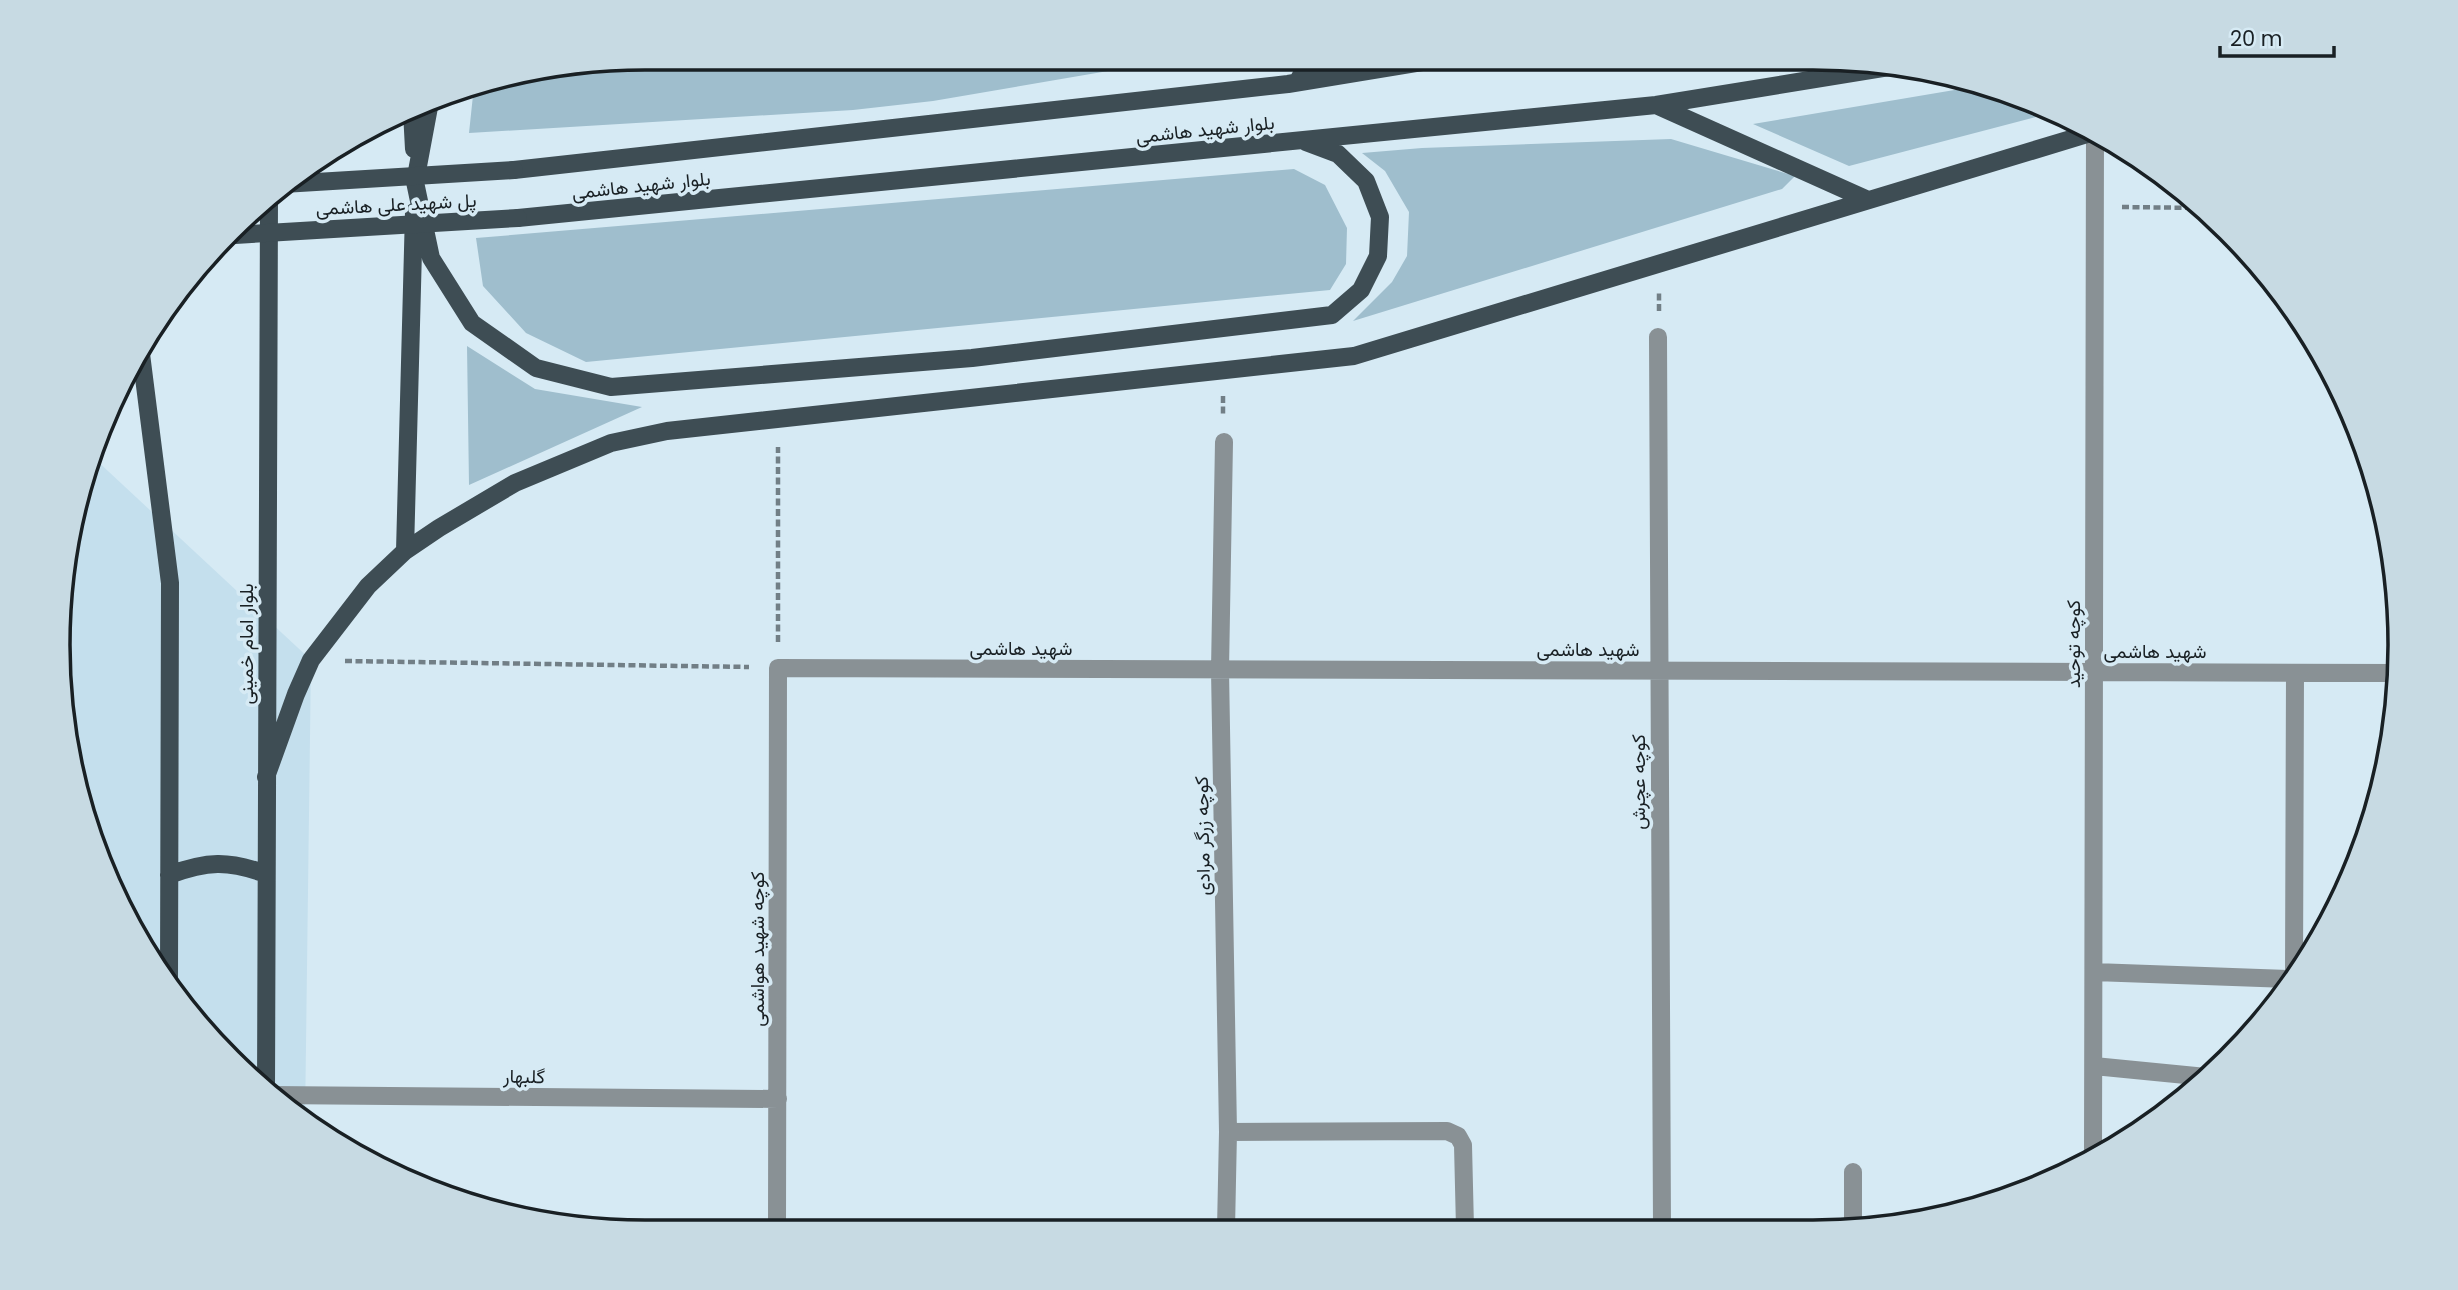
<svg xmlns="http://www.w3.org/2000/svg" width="2458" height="1290" font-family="Poppins,Vazirmatn,sans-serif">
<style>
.built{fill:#c4dfed}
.green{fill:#9fbecd}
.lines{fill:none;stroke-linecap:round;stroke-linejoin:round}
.path{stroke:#727f86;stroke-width:4.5;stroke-dasharray:7 3.5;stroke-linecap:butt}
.minor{stroke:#899195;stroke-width:18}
.primary{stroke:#3e4d54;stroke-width:18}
.primary-bridge{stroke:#3e4d54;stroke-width:18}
.labels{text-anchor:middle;stroke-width:7;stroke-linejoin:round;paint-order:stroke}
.street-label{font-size:19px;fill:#192024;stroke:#d6eaf4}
.rim{fill:none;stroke:#192024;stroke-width:3.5}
</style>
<rect width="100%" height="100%" fill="#d6eaf4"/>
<path class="built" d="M94 458 311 660 305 1122 288 1111 204 1032 103 870 59 684 78 493Z"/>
<path class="green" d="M645 58H1184L933 101 853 110 469 133 474 86Z
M1984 85 2055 112 1849 166 1753 124Z
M1671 139 1795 176 1782 189 1353 321 1392 282 1407 256 1409 212 1385 171 1362 153 1422 148Z
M1294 169 1325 185 1347 228 1346 264 1330 290 586 362 526 333 483 286 476 238Z
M467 346 535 389 642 407 469 485Z"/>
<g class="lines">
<path class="path" d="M2122 207 2202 208
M1659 311V292
M1223 396V415
M778 642V447
M345 661 749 667"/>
<path class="minor" d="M1658 337 1662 1228
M1224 442 1220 670 1228 1132 1226 1229
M2094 972 2290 979
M2294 973 2295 673
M2094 1066 2206 1077
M270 1095 778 1099
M1228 1132 1447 1131 1458 1136 1463 1145 1465 1228
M2093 1155 2095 132
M1853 1227V1172
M777 1231 778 668 2399 673"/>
<path class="primary" d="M1300 77 1321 66 1327 58
M432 102 429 107 415 182 431 258 472 323 536 368 611 387 972 358 1332 315 1361 290 1378 256 1380 217 1366 181 1338 154 1306 142
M1656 105 1868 200
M412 112 414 149
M514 170 1288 84 1440 59
M518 218 1656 105 1895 66
M141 354 170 583 169 977
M405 551 414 212
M266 777 296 694 311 660 368 586 405 551 439 528 515 483 611 443 667 431 1354 356 2094 132
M169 875C207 861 228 860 266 874
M266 1091 269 199"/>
<path class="primary-bridge" d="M283 184 514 170
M235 235 518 218"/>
</g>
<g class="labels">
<g class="street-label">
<text transform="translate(1205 129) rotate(-6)" y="7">بلوار شهید هاشمی</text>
<text transform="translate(641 185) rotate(-6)" y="7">بلوار شهید هاشمی</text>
<text transform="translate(396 204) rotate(-3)" y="7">پل شهید علی هاشمی</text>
<text transform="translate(246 644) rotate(-90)" y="7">بلوار امام خمینی</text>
<text transform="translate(2073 644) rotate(-90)" y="7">کوچه توحید</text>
<text x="1021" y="655">شهید هاشمی</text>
<text x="1588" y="656">شهید هاشمی</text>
<text x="2155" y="658">شهید هاشمی</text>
<text transform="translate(1638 782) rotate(-90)" y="7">کوچه عچرش</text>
<text transform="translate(1202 836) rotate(-91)" y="7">کوچه زرگر مرادی</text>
<text transform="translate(757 949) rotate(-90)" y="7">کوچه شهید هواشمی</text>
<text transform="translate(524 1076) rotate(1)" y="7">گلبهار</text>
</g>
</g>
<path d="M0 0H2458V1290H0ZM645 70H1813A575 575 0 0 1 2388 645V645A575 575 0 0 1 1813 1220H645A575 575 0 0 1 70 645V645A575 575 0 0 1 645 70Z" fill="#c7dae3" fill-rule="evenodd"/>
<path class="rim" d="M645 70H1813A575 575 0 0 1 2388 645V645A575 575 0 0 1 1813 1220H645A575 575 0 0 1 70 645V645A575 575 0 0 1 645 70Z"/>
<path d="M2220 46v10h114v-10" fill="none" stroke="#192024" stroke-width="3.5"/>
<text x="2230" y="46" font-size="21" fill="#192024" stroke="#d6eaf4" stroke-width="5" paint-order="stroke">20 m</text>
</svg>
